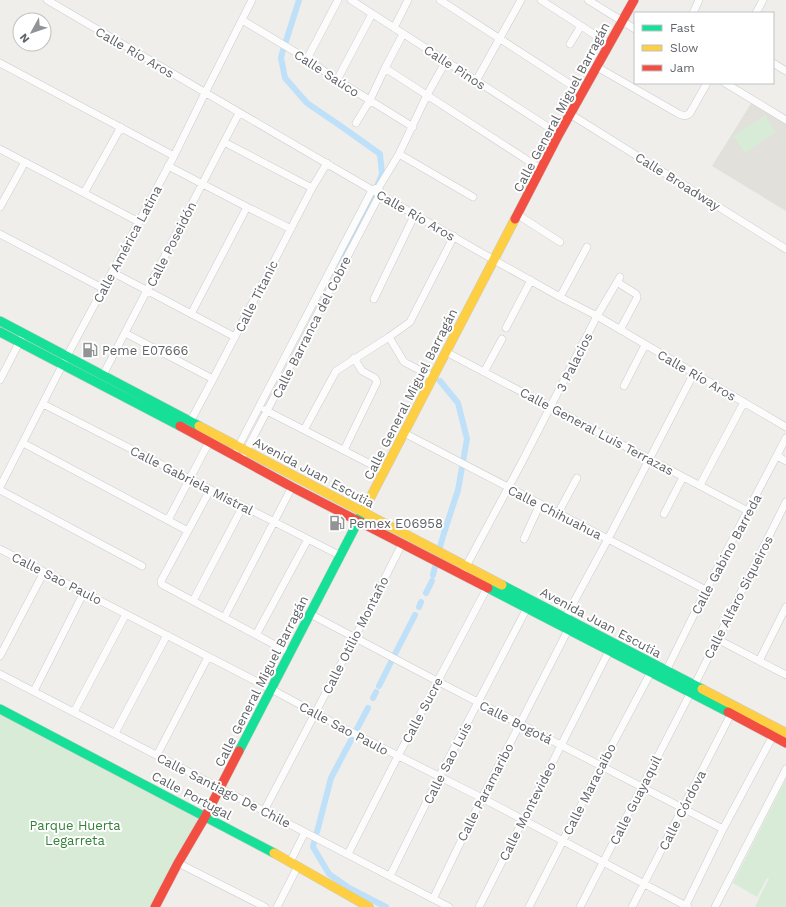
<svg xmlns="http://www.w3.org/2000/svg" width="786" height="907" font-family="'Work Sans',sans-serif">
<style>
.education{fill:#e2e0da}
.green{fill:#d8ebd6}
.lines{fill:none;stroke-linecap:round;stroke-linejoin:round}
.canal{stroke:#bfe0f9;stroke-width:6}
.street-casing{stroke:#cbcccc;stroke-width:8}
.fast-casing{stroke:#cacacb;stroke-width:10}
.slow-casing{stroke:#cacacb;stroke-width:10}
.jam-casing{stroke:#cacacb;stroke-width:10}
.street{stroke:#fdfcfc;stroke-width:7}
.fast{stroke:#16e098;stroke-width:9}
.slow{stroke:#ffcf43;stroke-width:9}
.jam{stroke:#f24e42;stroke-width:9}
.labels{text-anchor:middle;stroke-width:4;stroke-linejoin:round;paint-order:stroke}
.street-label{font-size:13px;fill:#5f6368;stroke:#fff}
.poi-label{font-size:13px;fill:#5f6368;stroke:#fff;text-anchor:start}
.park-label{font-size:13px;fill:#348238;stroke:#fff}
</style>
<rect width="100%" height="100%" fill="#efeeea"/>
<path class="education" d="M752 102 786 123V211L712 166Z"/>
<path class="green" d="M765 115 776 132 745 153 733 136Z
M0 709 205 817 155 907H0Z
M786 779V907H755L769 878H767L757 897 733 883Z"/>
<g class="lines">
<path class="canal" d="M286 41 299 0
M283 50 281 58 285 78 307 103 345 129 380 154 382 174 378 184
M340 264 339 263 370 204 375 192
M440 547 444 533 458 490 467 439 458 403 440 381
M433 575 435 567
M426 593 432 581
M419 607 421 602
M395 654 415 615
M379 686 391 662
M373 698 376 692
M317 832 331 778 368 708
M314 842 313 847 329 874 349 888 386 907"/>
<defs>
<path id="street" d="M47 0 372 190 494 260 560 297 597 316 786 427
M351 0 559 134
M440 0 582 92
M541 0 609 44
M588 0 635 29
M693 13 699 0
M756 13 763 0
M242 20 307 59 337 80 413 127
M394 28 408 0
M570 44 581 26
M307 59 338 0
M0 63 174 156
M773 63 786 71
M597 67 679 114C683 116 686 117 690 113L707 83
M385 68 541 169
M337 80 372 14
M476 81 521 0
M725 83 786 120
M570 114 786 249
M356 123 370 100 385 68 403 34
M224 142 312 188
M0 149 139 222
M399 154 473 197
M168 166 247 207 291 229
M84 193 121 127
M0 207 25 162
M518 215 560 242
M0 234 104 289
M112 272 235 337
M617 282 636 294 637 296V298L620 330
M560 297 587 247
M374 299 415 214
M191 314 247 207
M506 328 531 280
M125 333 213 379
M389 337 404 362 433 377
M446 352 748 511
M484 372 502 339
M103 375 239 113
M0 380 21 339
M624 386 645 345
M43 404 341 556
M265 410 384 471
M189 424 213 379 312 188 327 163
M304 430 336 371 389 337 410 322 454 236
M404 433 706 590
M23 443 188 531
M237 449 369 196 372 190 379 187 399 154 427 95 446 61
M344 450 377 382 375 378 362 371 354 358
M245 453 380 194V191
M777 456 786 461
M700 485 744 402
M0 487 67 356 174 156 205 93 252 0
M0 490 142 566
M210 490 161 581V583L163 585 290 653
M558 513 577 478
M664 514 683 477
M168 520 209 442
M524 539 540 504
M0 549 271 689 345 729 482 798 688 907
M464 570 522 462 597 316 620 277
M193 601 243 506
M310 614 437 681 723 829
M224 618 292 487
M564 620 608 539 694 373
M256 635 308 539
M717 639 786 675
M0 656 44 572
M759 661 786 607
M666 671 706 590 786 438
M0 674 449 907
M34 691 84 592
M74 712 126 614
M115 733 167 635
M157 755 208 657
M264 811 355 637 402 544
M348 854 398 756 487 588
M290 862 305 832
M178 863 265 907
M390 876 439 777 527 608
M433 899 482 798 570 626
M277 907 298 866
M479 907 609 651
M529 907 601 766 651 672
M580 907 691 692 786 502
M632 907 731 714
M685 907 723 829 775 732
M715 907 786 769"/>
<path id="fast" d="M0 321 199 426
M0 332 180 426
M502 585 702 689
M488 588 728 712
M0 709 274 853
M239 751 366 506"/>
<path id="slow" d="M199 426 502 585
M366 506 515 219
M702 689 786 733
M274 853 369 907"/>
<path id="jam" d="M515 219 559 134 634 0
M180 426 292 487 488 588
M728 712 786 743
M155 907 178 863 205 817 239 751"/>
</defs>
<use href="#street" class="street-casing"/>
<use href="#fast" class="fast-casing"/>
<use href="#slow" class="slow-casing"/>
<use href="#jam" class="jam-casing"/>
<use href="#street" class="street"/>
<use href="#fast" class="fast"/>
<use href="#slow" class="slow"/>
<use href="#jam" class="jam"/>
</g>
<defs>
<symbol id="fuel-bare" viewBox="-9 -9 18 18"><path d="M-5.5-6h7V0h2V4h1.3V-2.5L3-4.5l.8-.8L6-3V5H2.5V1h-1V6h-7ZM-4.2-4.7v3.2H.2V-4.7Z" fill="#919496" stroke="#fff" stroke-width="2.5" paint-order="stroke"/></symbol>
</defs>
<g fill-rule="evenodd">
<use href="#fuel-bare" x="79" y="339" width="22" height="22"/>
<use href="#fuel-bare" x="326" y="512" width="22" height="22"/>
</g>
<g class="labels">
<g class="street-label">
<text transform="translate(135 52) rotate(30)" y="5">Calle Río Aros</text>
<text transform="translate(455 67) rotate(33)" y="5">Calle Pinos</text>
<text transform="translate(327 73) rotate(33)" y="5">Calle Saúco</text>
<text transform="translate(561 107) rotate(-62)" y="5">Calle General Miguel Barragán</text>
<text transform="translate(678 181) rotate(32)" y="5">Calle Broadway</text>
<text transform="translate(416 215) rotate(30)" y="5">Calle Río Aros</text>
<text transform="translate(127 244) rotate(-62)" y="5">Calle América Latina</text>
<text transform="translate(171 244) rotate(-63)" y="5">Calle Poseidón</text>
<text transform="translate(256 296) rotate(-63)" y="5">Calle Titanic</text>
<text transform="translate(311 327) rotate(-63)" y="5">Calle Barranca del Cobre</text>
<text transform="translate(574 362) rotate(-63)" y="5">3 Palacios</text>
<text transform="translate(697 375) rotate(30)" y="5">Calle Río Aros</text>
<text transform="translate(410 394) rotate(-63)" y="5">Calle General Miguel Barragán</text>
<text transform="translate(597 431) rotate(28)" y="5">Calle General Luis Terrazas</text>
<text transform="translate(314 472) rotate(28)" y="5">Avenida Juan Escutia</text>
<text transform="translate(192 480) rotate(27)" y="5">Calle Gabriela Mistral</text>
<text transform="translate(555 512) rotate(27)" y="5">Calle Chihuahua</text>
<text transform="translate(726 554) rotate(-62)" y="5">Calle Gabino Barreda</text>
<text transform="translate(57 578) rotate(27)" y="5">Calle Sao Paulo</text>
<text transform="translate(738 597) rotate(-63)" y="5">Calle Alfaro Siqueiros</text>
<text transform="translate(601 622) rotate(28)" y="5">Avenida Juan Escutia</text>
<text transform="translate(355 635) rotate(-63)" y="5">Calle Otilio Montaño</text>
<text transform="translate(261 681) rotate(-63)" y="5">Calle General Miguel Barragán</text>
<text transform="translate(422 710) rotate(-62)" y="5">Calle Sucre</text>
<text transform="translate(516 722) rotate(27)" y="5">Calle Bogotá</text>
<text transform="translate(344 728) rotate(28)" y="5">Calle Sao Paulo</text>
<text transform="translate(447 763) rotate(-63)" y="5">Calle Sao Luis</text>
<text transform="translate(589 789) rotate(-63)" y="5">Calle Maracaibo</text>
<text transform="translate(224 790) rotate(27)" y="5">Calle Santiago De Chile</text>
<text transform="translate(485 792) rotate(-63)" y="5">Calle Paramaribo</text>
<text transform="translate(192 795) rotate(28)" y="5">Calle Portugal</text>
<text transform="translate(635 800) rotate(-63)" y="5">Calle Guayaquil</text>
<text transform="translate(682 810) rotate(-63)" y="5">Calle Córdova</text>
<text transform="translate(527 811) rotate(-63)" y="5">Calle Montevideo</text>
</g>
<g class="poi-label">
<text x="102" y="355">Peme E07666</text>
<text x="349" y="528">Pemex E06958</text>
</g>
<g class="park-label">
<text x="75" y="830">Parque Huerta<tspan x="75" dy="15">Legarreta</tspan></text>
</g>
</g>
<rect x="634" y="12" width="140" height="72" fill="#ffffff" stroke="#bfc1c3"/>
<rect x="642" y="25" width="20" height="6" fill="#16e098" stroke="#bfc1c3"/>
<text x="670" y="32" font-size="12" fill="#5f6368">Fast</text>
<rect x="642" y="45" width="20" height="6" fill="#ffcf43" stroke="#bfc1c3"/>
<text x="670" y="52" font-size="12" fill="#5f6368">Slow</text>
<rect x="642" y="65" width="20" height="6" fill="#f24e42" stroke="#bfc1c3"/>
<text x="670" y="72" font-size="12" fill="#5f6368">Jam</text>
<g transform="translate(32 32) rotate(230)"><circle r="19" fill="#ffffff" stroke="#bfc1c3"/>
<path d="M0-3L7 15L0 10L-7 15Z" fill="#919496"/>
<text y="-6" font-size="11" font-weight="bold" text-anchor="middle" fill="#5f6368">N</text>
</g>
</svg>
